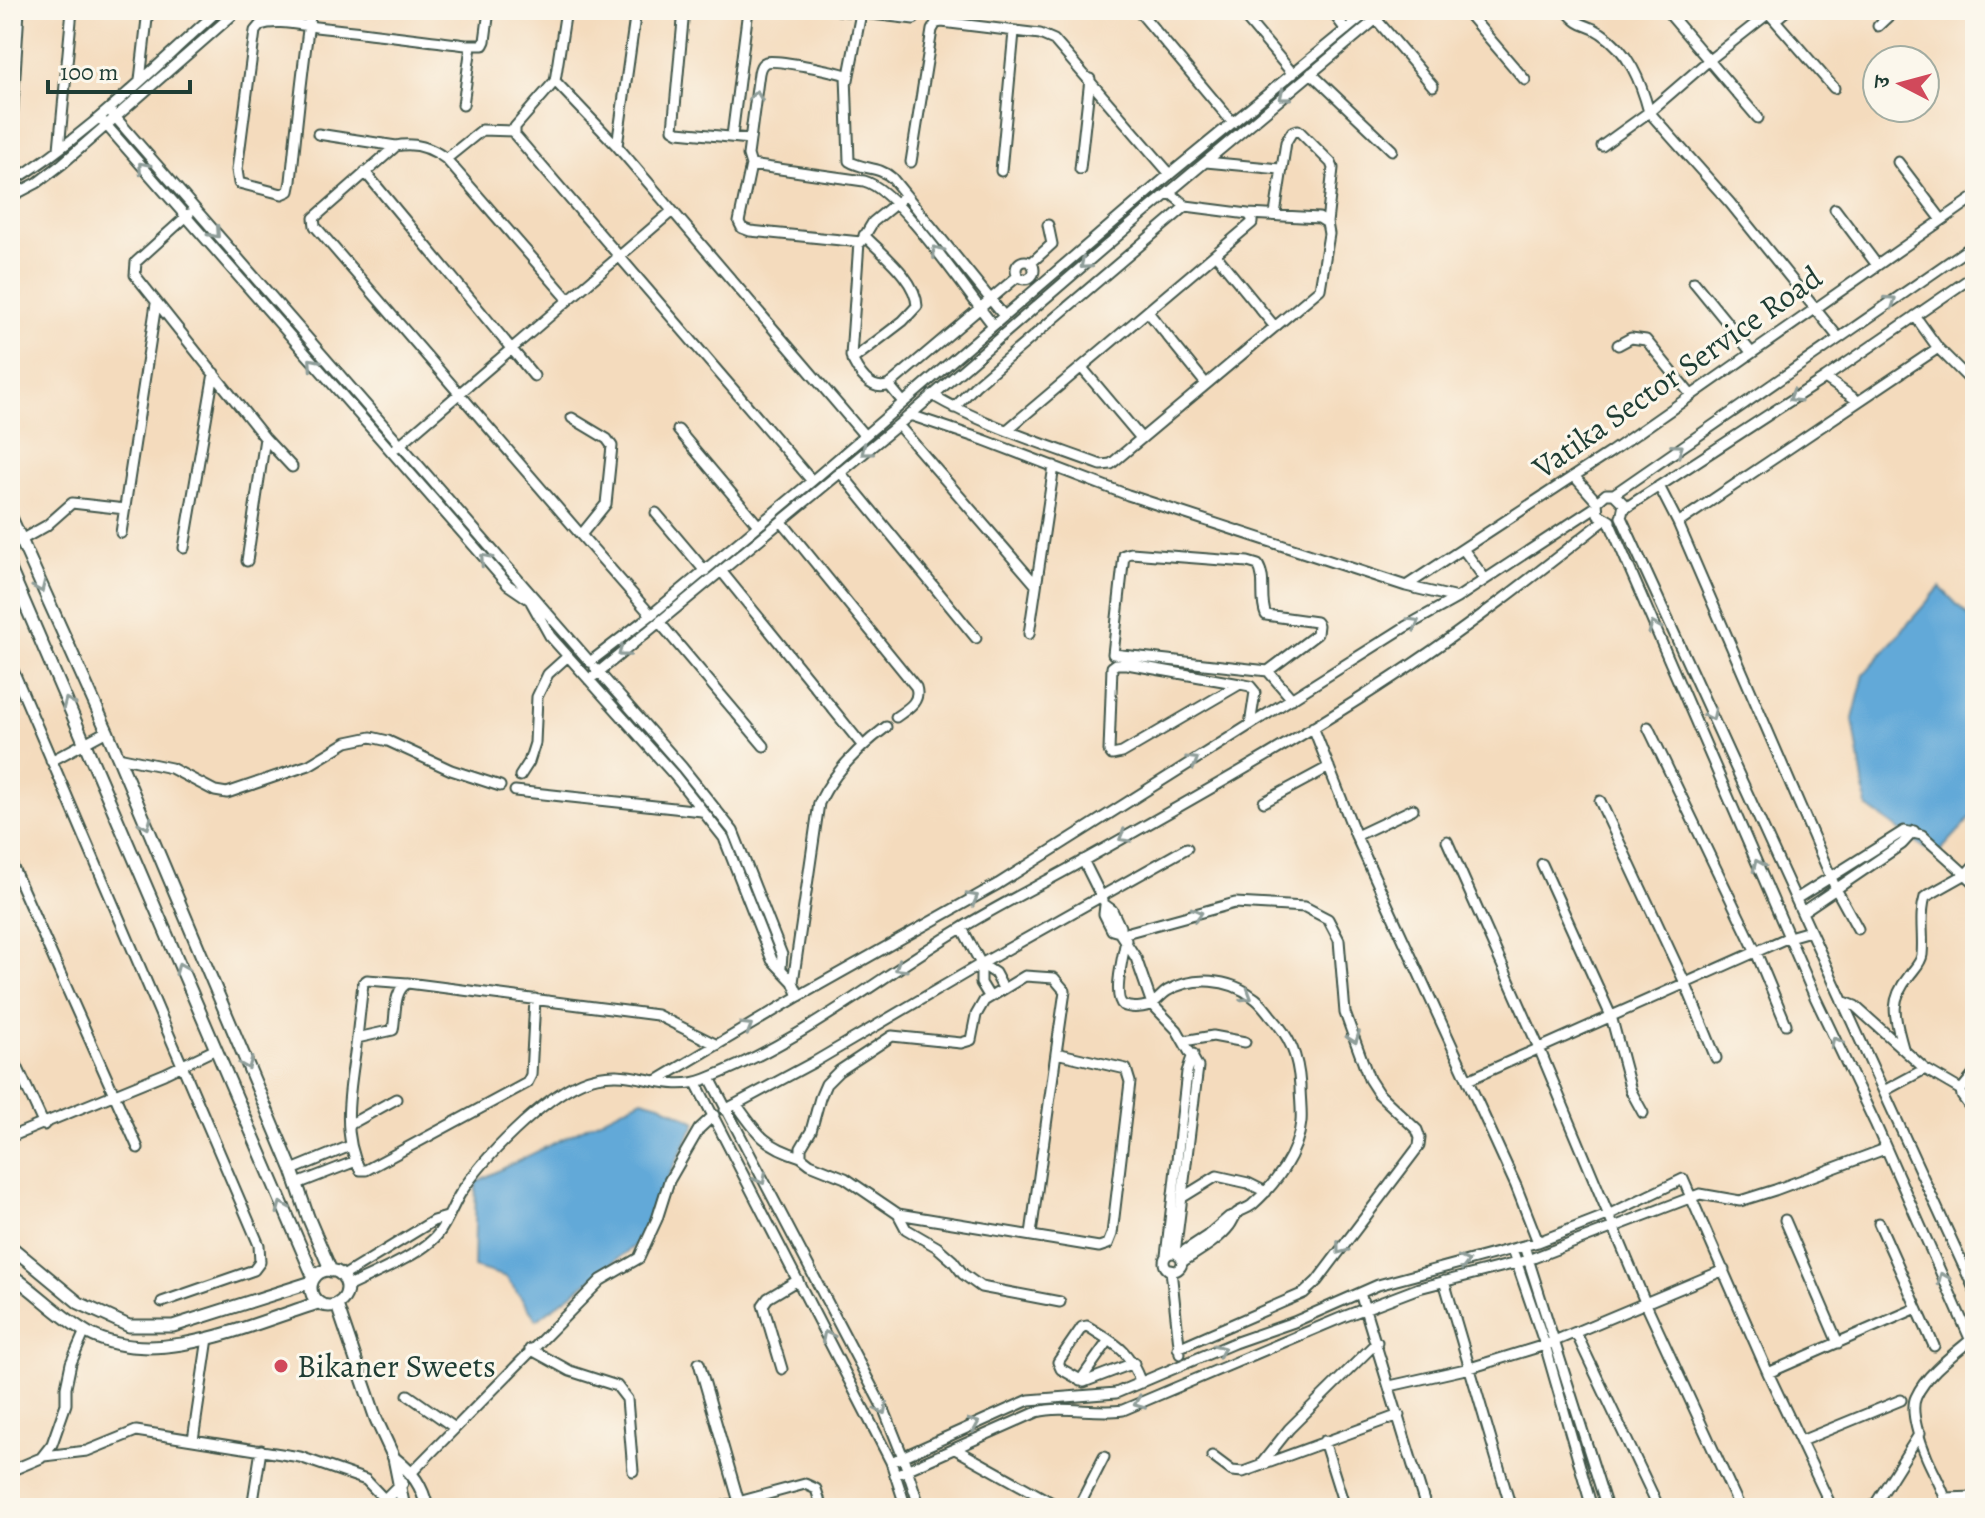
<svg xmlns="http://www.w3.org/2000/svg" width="1985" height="1518" font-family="Alegreya,'Noto Serif Devanagari',serif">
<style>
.water{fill:#62a9d8;stroke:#407386;stroke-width:2}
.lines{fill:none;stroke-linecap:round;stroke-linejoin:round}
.minor-casing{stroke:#3f5549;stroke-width:13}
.tertiary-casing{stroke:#3f5549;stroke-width:15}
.minor{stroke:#fff;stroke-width:9}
.tertiary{stroke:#fff;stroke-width:11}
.oneway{stroke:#8f9e9a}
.poi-dot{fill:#d1495b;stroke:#fbf7ec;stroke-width:3}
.labels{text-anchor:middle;stroke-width:6;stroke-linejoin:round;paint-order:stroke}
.street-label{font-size:32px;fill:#1f3d34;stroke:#fbf7ec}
.poi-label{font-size:32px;fill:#1f3d34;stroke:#fbf7ec;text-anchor:start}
</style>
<rect width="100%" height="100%" fill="#fbf7ec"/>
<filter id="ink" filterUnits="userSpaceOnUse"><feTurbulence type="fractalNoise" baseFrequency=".0125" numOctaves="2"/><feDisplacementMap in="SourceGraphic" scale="16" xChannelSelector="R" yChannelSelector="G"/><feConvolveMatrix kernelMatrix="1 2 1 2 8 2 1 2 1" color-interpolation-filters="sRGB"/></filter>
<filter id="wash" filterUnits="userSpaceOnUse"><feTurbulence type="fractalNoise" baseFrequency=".006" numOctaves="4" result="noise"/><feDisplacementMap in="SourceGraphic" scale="32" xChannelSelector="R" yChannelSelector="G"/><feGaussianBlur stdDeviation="1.8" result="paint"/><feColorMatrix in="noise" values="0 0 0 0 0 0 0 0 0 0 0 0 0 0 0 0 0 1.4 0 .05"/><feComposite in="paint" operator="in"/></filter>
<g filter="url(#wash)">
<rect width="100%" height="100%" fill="#f4dbbd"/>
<path class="water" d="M1940 587 1975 623V813L1936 856 1867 807 1853 719 1864 674Z
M642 1099 660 1104 696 1122 634 1246 537 1320 506 1277 474 1267 476 1182Z"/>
</g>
<g filter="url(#ink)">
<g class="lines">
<defs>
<path id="minor" d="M311 10C302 67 297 124 291 181L289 191 282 194 239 183 237 170 255 31 260 25C277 19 298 25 316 27 366 32 416 39 466 45H483L485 41 489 10
M566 10 555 81 515 127V135L812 481
M684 10 673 129 678 132 750 139
M838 10 914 19
M1138 10 1233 123
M1239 10 1293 74
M1331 10 1346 30
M1465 10 1525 80
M1566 10C1582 30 1585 22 1601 33 1629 51 1641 82 1649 112L1708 61 1769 13
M1666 10 1758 118
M1766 10 1834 88
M1376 19 1433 86
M1775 20 1787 10
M1878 26 1895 10
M1311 73 1392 150
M140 80 148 10
M848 80 861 13
M555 81 617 146 864 435
M463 105 471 46
M109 110 590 662 651 615 812 481 1170 174 1370 10
M100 118 508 585 530 600 550 636 675 776 724 838 772 960 793 982
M318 134 396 146
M732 136 748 10
M617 146 636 10
M1602 146 1649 112 1730 203 1838 337
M59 149 72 10
M10 154 19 10
M446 159 482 130 514 131
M911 162 932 30 936 23 942 22 1040 34 1054 40 1170 174
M1206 162 1280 169
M1898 162 1942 220
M751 165 739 222 742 228 750 231 861 242 873 222 906 195
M1080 169 1090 79
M1001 171 1014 32
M365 172 534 376
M10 183C87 136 151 70 219 10
M10 197 37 183 62 164 238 10
M1835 209 1877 265
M189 214 136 262 135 275 265 438 292 467
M1248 214 1319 218 1327 223
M859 242 851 356C857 371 871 393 889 385L1018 276
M1216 255 1275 327
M1016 270a9 9 0 1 1 18 0a9 9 0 1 1-18 0Z
M1031 263 1052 244 1048 225
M1694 282 1751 352
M568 299 446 159C432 148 414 142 396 146L314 218 315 226 581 535
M1148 312 1206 384
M1915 316 1938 348 1975 385
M993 325C967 293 898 189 864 181L751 165 748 155 759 73C760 68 761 64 766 62 775 59 835 71 846 75L849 161C863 170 879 166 892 178L1004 316
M1618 345 1631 338 1646 340 1691 395
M852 360 903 321 917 306C916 279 882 254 864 235
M1082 368 1141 438
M1825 378 1858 401
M889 385 903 402
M932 395C985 426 1044 444 1101 465L1111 464 1320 289 1329 234 1327 223 1333 168 1331 163 1298 130 1292 132 1286 142 1275 214
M954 408 976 385 1186 206
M910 415 984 440 1128 495 1406 586 1457 598
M572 418 607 439 612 446 606 504 581 535 651 615
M898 425 1036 585
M678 430 758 525
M1007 430 1252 223V218L1248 214 1186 206 1169 192
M397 447 671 212
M840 472 976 638
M1574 476 1597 502 1598 514 1610 521
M1659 486 1678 523 1836 889 1858 929
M1614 494 1975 244
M1597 502 1606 494H1614L1624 504 1622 514
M1624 509 1825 378 1975 275
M656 513 705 571
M1621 517 1975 1291
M1609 521 1814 995 1875 1123 1975 1350
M782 522 916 687C921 702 907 709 896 717
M1678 523 1938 348
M121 533 156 304
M21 540 46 526 72 503 125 509
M184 548 214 373
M1463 549 1485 579
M247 561 265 438
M722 572 862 745
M1406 586 1609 453 1975 197
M660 623 764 746
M1029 634 1054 466
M10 663 259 1245 260 1262 254 1270 162 1302
M595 668 682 767 733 831 782 955 781 967
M1268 671 1317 634 1318 625 1316 622 1266 615C1259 599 1267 580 1258 565L1248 562 1131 553 1124 555 1113 654 1268 671 1292 699
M589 680 910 415 1143 214 1387 10
M1240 684 1122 753 1112 755 1109 751 1112 667 1116 664H1127L1240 684 1250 686 1255 692 1250 725
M1313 727 1356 836 1516 1186 1538 1242
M1648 727 1756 952 1786 1024
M118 757 171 768 215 791 227 793 309 765 347 742 371 737 388 741 451 770 500 786
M51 761 107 731
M520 776 529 762 535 743 537 697 548 674 568 656
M515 791 702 811
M1600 801 1686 985 1716 1058
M1264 802 1329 767
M1356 836 1413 809
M1447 841 1539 1048 1645 1302 1740 1508
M1083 860 1103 900
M10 861 138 1148
M1542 864 1611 1016 1631 1091 1643 1113
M1796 899 1904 831 1922 835 1975 883
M1802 912 1902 844 1914 831
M962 928 981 964
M1119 932 1112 930 1104 914 1105 905 1112 910 1120 927 1119 932 1136 958 1152 1004 1177 1030 1198 1067 1175 1253
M1122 934 1235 903 1305 907 1328 919 1339 940 1345 1013 1369 1079 1378 1093 1417 1130 1420 1138 1419 1146 1317 1281 1304 1293 1178 1348
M1126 940C1124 952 1112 997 1123 1005 1131 1009 1145 1008 1153 1003 1158 1000 1161 995 1167 991 1193 976 1229 978 1253 997 1260 1001 1265 1009 1270 1015 1290 1037 1298 1055 1300 1086 1300 1098 1302 1111 1301 1122 1298 1154 1275 1185 1252 1205 1247 1209 1240 1210 1236 1214 1235 1216 1231 1224 1230 1225 1218 1241 1199 1251 1182 1262
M1025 976 1054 978 1065 991 1056 1053 1126 1069 1130 1082 1112 1234 1108 1244 1099 1247 898 1214 845 1178 810 1164 801 1157V1148L811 1131 820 1098 826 1084 839 1071 892 1036 961 1043 971 1040 976 1015 984 1001Z
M799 996 793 982 819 803C834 772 858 748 886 727
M989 996 981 983V964L995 973 1003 988
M535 999 531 1075 527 1083 366 1170H360C339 1130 352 1081 357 1038L393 1030C396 1016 393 989 408 983L657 1015 717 1045
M1842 1001 1855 1006 1925 1069 1961 1090
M357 1038 363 983 367 980 407 983
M1184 1041 1213 1036 1245 1042
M1903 1048C1895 1018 1888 1002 1909 976 1914 969 1921 963 1922 955 1924 936 1919 916 1925 897L1966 874 1975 864
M10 1051 44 1125
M1975 1073 1961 1090 1962 1096 1975 1114
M710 1078 885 1412 903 1457 920 1508
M1468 1080 1789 937 1810 931
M656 1081 799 996 998 884 1405 627 1457 598 1597 506
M696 1083 891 1462 906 1508
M1884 1091 1925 1069
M737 1105C758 1135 765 1146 801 1157
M725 1110 816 1061 981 964 1187 848
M349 1125 396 1099
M10 1137 164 1074 216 1049
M292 1170 350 1146
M297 1184 356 1161
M1183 1197 1217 1176 1248 1183 1266 1192
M898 1214 906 1229 937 1247 953 1261 963 1274 981 1287 1060 1302
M1785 1220 1838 1343
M1879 1223 1934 1346
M1031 1234 1056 1053
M1524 1246 1607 1508
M1512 1249 1545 1345 1592 1508
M1164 1262a9 9 0 1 1 18 0a9 9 0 1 1-18 0Z
M1178 1255 1207 1236 1229 1217 1236 1215
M1166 1256 1187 1072 1193 1054
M1171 1270 1180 1354
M343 1276 433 1221 447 1217
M1444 1281 1511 1508
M347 1287C371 1275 423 1254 438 1234 447 1223 452 1207 460 1194 483 1158 542 1099 581 1082 631 1061 662 1096 706 1079 798 1044 877 979 960 929 999 905 1040 885 1079 863 1191 800 1304 737 1411 665 1478 620 1541 570 1605 520
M1360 1293 1426 1508
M1576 1333 1659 1508
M1973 1338C1954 1354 1926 1374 1916 1397 1909 1411 1921 1444 1927 1458 1933 1472 1940 1483 1945 1498L1975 1497
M530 1349 570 1371 617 1386 627 1399 633 1471
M699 1363 739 1502
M1134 1363 1084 1382 1061 1369 1058 1362 1082 1327 1087 1326C1117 1345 1128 1348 1141 1383
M782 1369 763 1305 768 1298 798 1280
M1768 1373 1917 1308
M1080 1381 1109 1340
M1390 1386 1470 1368 1545 1345 1724 1270
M408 1395 455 1428
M193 1440 208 1338
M1324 1441 1345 1508
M1801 1441 1901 1400
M957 1450 1061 1508
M44 1456 87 1451 136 1431 300 1457 366 1480 385 1500
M1212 1456 1232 1471 1243 1472 1399 1415
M891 1462 1029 1400 1116 1393 1234 1343 1294 1322 1378 1285 1538 1242 1610 1214 1683 1179 1768 1373 1832 1508
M1262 1463 1289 1429 1377 1342
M10 1471 41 1458 52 1444 66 1404V1387L71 1363 85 1331
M412 1472 601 1280 639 1258 657 1219 669 1181 699 1129 714 1115
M895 1475 1037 1412C1064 1405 1094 1414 1123 1410L1343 1317 1419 1288 1528 1260 1700 1194 1740 1201 1775 1190 1885 1149
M252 1508 261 1450
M716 1508 805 1484 816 1489 822 1508
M1078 1508 1104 1457
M1873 1508 1920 1433"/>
<path id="tertiary" d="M10 515 107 731 292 1170 308 1217 331 1271
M10 569 314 1278
M10 1246 79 1303 129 1326H173L312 1282
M311 1288a18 18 0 1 1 36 0a18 18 0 1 1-36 0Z
M10 1274C37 1292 59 1317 88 1333 156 1370 250 1324 318 1303
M337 1305 376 1419 394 1458 404 1508
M394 1458C413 1473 422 1485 427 1508
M377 1508 402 1483"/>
</defs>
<use href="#minor" class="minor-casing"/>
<use href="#tertiary" class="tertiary-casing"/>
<use href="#minor" class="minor"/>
<use href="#tertiary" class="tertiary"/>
</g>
<defs><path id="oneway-chevron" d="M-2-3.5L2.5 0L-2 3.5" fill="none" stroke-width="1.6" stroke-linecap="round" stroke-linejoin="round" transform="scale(2)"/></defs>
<g class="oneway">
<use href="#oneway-chevron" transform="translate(756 96) rotate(-83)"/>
<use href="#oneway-chevron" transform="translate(1284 96) rotate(140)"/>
<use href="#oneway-chevron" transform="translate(143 167) rotate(-131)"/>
<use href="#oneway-chevron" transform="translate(215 233) rotate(49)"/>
<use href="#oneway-chevron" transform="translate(937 251) rotate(-127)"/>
<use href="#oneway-chevron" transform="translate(1085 264) rotate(139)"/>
<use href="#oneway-chevron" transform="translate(1891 301) rotate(-34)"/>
<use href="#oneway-chevron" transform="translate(313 363) rotate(-131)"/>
<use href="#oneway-chevron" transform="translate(1794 397) rotate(149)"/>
<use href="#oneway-chevron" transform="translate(1678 449) rotate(-35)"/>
<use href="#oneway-chevron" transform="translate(866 451) rotate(141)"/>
<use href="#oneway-chevron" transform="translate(485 559) rotate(-131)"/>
<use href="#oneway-chevron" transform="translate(40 587) rotate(66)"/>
<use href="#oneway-chevron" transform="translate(1414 623) rotate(-30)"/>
<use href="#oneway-chevron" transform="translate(1654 627) rotate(-113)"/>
<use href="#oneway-chevron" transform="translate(623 652) rotate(142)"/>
<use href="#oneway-chevron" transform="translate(68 703) rotate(-113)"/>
<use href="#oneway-chevron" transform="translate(1711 715) rotate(65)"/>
<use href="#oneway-chevron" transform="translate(1193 761) rotate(-32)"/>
<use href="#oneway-chevron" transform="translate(146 824) rotate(67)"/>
<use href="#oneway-chevron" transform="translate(1124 837) rotate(150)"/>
<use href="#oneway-chevron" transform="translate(1758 865) rotate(-114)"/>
<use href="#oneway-chevron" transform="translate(973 898) rotate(-29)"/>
<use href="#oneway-chevron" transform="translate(1197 914) rotate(-15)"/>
<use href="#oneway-chevron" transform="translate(900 967) rotate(148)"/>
<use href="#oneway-chevron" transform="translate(181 968) rotate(-113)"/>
<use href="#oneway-chevron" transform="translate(1247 996) rotate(32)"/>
<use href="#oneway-chevron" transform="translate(747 1027) rotate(-31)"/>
<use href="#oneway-chevron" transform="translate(1354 1038) rotate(70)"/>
<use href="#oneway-chevron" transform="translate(1836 1042) rotate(-115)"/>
<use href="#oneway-chevron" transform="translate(247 1064) rotate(67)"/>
<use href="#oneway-chevron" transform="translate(761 1179) rotate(62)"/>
<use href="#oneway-chevron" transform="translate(282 1207) rotate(-113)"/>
<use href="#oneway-chevron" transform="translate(1341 1249) rotate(127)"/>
<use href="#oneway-chevron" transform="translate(1464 1262) rotate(-15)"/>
<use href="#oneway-chevron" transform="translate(1943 1278) rotate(-114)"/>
<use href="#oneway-chevron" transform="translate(827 1336) rotate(-117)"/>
<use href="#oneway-chevron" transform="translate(1220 1350) rotate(-23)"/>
<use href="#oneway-chevron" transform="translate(1139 1403) rotate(158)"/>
<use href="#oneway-chevron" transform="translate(882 1409) rotate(64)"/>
<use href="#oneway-chevron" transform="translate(974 1424) rotate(-24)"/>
</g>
</g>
<circle class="poi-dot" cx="281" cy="1366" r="8"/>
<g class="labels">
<g class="street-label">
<text transform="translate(1677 372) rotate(-35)" y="11">Vatika Sector Service Road</text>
</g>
<g class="poi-label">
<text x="297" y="1377">Bikaner Sweets</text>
</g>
</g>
<rect width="1985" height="1518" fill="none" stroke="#fbf7ec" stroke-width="40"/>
<g transform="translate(1901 84) rotate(276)"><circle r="38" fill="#fbf7ec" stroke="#a3ada2" stroke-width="2"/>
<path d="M0-6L14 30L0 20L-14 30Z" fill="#d1495b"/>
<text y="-12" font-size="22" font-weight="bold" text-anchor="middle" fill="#1f3d34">उ</text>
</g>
<path d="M48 80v12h142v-12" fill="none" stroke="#1f3d34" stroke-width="4"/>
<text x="60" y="80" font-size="24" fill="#1f3d34" stroke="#fbf7ec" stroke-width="6" paint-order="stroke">100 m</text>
</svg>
